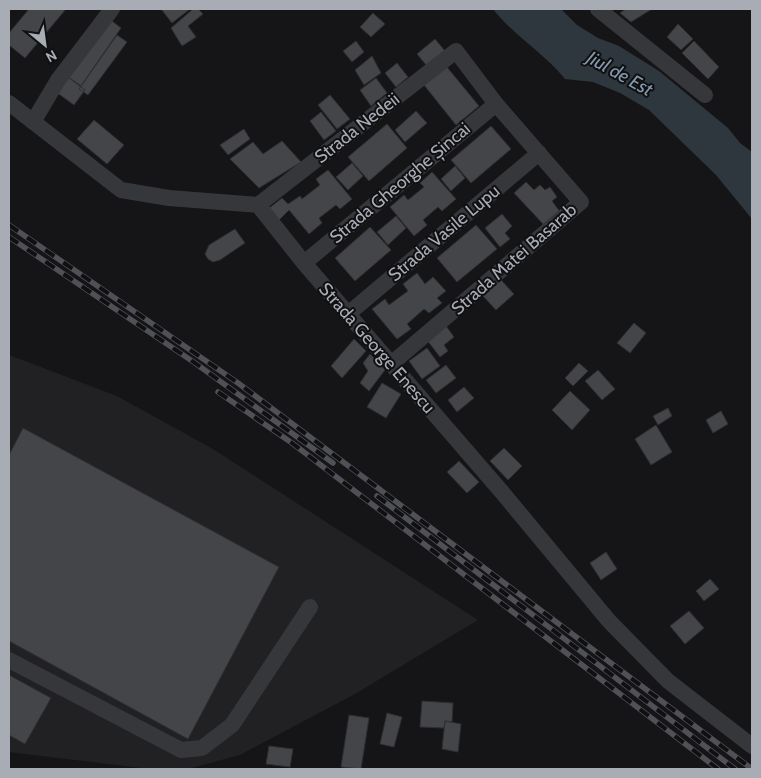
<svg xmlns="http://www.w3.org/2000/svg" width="761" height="778" font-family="Cabin,sans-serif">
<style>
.built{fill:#212123}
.water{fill:#2f373e}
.building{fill:#444549;stroke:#2f2f32}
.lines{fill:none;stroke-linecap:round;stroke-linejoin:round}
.minor{stroke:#36373b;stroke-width:16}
.rail-casing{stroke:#505156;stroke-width:5.5}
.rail{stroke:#101012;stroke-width:4;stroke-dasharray:11;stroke-linecap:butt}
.labels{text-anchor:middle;stroke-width:4;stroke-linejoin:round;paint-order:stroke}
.street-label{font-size:18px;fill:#a8acb5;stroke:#101012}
.water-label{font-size:19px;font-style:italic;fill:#8399ad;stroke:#101012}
</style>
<rect width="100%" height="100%" fill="#151517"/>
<path class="built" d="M9 355 117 396 213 449 478 620 355 694 240 755 188 769H149L9 752Z"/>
<path class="water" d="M493 9H561L577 25 598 38 619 46 659 71 728 128 740 143 752 152V219L716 175 649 110 620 93 593 82 565 79C544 53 514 36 493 9Z"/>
<path class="building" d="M29 9H66L25 58 9 45V33Z
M161 9H190L172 23Z
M193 9H198L203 14 188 26 196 37 182 46 171 28Z
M626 9H652L631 22 620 13Z
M373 13 385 24 371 37 360 27Z
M108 18 121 28 81 86 67 76Z
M678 24 693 39 681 50 667 37Z
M117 35 127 42 88 95 79 89Z
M435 39 445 51 427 66 417 54Z
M356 41 364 52 352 62 343 51Z
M694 41 719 67 708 79 682 53Z
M372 56 381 73 364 85 355 70Z
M397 63 408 77 396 87 385 73Z
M446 66 479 106 456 125 424 85Z
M68 77 85 90 74 105 56 92Z
M376 78 387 93 371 106 360 90Z
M330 95 350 119 337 129 318 105Z
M416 111 427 123 405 142 395 130Z
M321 112 336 131 324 140 310 121Z
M94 120 124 145 107 164 77 139Z
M387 124 407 148 369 181 348 157Z
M491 126 511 149 471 183 451 160Z
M244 129 250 139 228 155 220 145Z
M282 141 301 162 259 188 230 159 253 142 263 154Z
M352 163 363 176 348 190 336 177Z
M455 166 465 178 451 191 441 179Z
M328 170 352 199 340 209 336 205 319 218 322 223 309 234 289 210 278 221 268 209 282 198 288 204 300 196 302 199 320 185 316 179Z
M432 172 456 199 442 211 438 207 423 220 427 225 414 236 390 207 404 195 408 200 424 187 420 183Z
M526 182 534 190 540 185 545 190 550 187 557 197 552 201 560 212 544 225 514 193Z
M502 214 512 226 505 233 510 239 500 247 485 228Z
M396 216 406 228 388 245 377 232Z
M476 225 497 249 457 282 437 258Z
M370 227 391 250 355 281 335 258Z
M235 229 245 243 220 260 213 262 208 259 205 254 209 245Z
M417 273 425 284 433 277 446 291 437 298 442 303 429 313 424 309 407 324 411 329 397 339 372 309 385 299 389 305 408 291 403 284Z
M501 280 514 294 496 310 483 296Z
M634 323 646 333 630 353 617 343Z
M446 326 454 337 444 345 448 351 440 357 427 340Z
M354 339 366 351 342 378 331 366Z
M427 348 440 366 422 379 409 361Z
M370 354 385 370 369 391 360 383 368 371 363 363Z
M579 363 588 371 573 386 565 378Z
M446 365 456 378 436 393 426 380Z
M598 370 615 389 602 400 585 381Z
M382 383 401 394 386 418 367 407Z
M464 387 474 398 457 412 448 400Z
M570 391 590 410 572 430 552 410Z
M668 408 672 416 658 425 653 416Z
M721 411 728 424 713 433 706 420Z
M656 425 672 452 651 465 635 439Z
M23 428 279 567 188 739 9 641V455Z
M504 448 522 466 508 480 490 461Z
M459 461 479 482 467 493 447 472Z
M606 552 617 569 601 580 590 563Z
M710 579 719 589 704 601 696 591Z
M689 611 704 628 685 644 670 626Z
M9 675 51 698 25 744 9 735Z
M422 701 453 703 452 722 445 721 444 728 420 727Z
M387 713 402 717 394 747 380 744Z
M349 715 369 718 361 769 341 767Z
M445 721 461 724 458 752 442 749Z
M269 746 293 749 290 767 266 764Z"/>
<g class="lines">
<path class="minor" d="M598 9 705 95
M9 103 121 190 169 198 258 205 304 263 501 491 609 621 668 681 752 746
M33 122 58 80 112 9
M258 205 456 51 496 104 581 202 391 364
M304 263 496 104
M348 314 539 153
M9 660 181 750 202 748 232 725 310 607"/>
<defs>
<path id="rail" d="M9 225 238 383 752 769
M9 237 195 363 333 463
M218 392 292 443 718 769
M377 496 735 769"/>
</defs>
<use href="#rail" class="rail-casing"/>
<use href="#rail" class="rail"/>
</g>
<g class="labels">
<g class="street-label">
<text transform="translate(357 128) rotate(-38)" y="6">Strada Nedeii</text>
<text transform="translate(400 183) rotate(-40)" y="6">Strada Gheorghe Șincai</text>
<text transform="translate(444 233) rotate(-40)" y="6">Strada Vasile Lupu</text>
<text transform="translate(514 259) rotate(-41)" y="6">Strada Matei Basarab</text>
<text transform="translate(377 348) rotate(49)" y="6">Strada George Enescu</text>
</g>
<g class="water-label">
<text transform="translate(620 73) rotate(29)" y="7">Jiul de Est</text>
</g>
</g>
<rect width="761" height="778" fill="none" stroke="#a8acb5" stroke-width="20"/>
<g transform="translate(45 45) rotate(151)" stroke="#101012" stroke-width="4" paint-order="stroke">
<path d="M0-4L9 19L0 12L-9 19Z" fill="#a8acb5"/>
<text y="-8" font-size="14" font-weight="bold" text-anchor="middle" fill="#a8acb5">N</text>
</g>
</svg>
